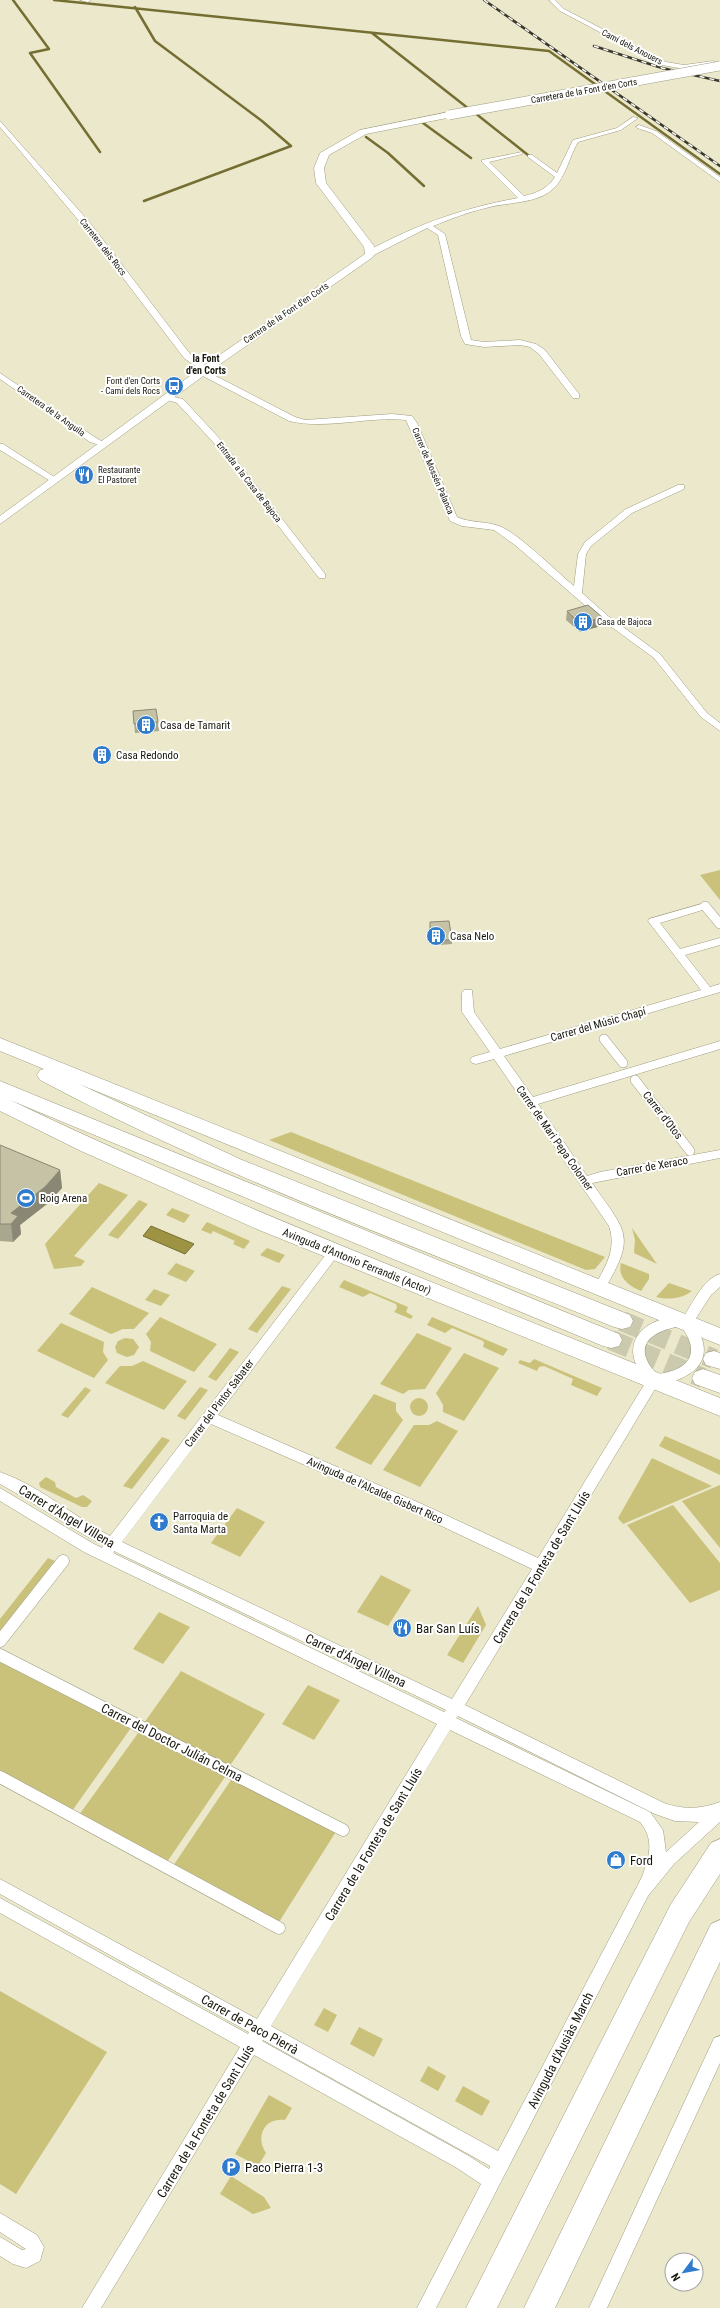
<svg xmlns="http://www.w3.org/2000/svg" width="720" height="2308" font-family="'Roboto Condensed',sans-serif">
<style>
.green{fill:#cac27b}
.water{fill:#9d9342;stroke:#756e32}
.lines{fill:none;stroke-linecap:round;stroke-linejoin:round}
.stream{stroke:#756e32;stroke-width:2.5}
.primary-tunnel{stroke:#cbc9ae;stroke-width:20;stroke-dasharray:20 10;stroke-linecap:butt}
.pedestrian-far1-casing{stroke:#9f9c80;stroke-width:10}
.pedestrian-casing{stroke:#9f9c80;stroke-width:13}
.minor-casing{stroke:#9f9c80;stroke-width:1}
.tertiary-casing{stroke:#9f9c80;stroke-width:1}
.primary-casing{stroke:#9f9c80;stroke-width:1}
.pedestrian-far1{stroke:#fff;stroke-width:9}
.pedestrian{stroke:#fff;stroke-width:12}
.minor{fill:#fff;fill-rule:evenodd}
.tertiary{fill:#fff;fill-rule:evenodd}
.primary{fill:#fff;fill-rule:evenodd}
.rail-casing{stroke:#39382b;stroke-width:2.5}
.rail{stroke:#fff;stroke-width:1.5;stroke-dasharray:5;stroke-linecap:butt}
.tertiary-bridge-casing{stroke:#9f9c80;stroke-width:10;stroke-linecap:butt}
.tertiary-bridge{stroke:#fff;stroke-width:9}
.wall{fill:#a9a78e}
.shaded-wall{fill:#8a8874}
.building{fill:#c5c2a5;stroke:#8a8874}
.labels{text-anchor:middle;stroke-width:4;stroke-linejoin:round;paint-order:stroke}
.far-street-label{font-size:9px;fill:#18170d;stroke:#fff}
.far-poi-label{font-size:9px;fill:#18170d;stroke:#fff;text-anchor:start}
.far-neighbourhood-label{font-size:10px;font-weight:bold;fill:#18170d;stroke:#fff}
.poi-label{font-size:11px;fill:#18170d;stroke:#fff;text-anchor:start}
.street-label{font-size:11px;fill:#18170d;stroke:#fff}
.near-street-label{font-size:13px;fill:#18170d;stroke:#fff}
.near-poi-label{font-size:13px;fill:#18170d;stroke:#fff;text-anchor:start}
</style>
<rect width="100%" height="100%" fill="#ebe8cb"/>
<path class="green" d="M720 870V900L700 875Z
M291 1132 605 1257 595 1269 586 1270 269 1140Z
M99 1183 128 1195 74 1256 85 1261 81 1266 54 1269 45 1244Z
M139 1200 148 1204 118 1239 108 1235Z
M172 1208 190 1215 184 1223 166 1215Z
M207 1222 250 1241 244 1249 233 1244 235 1241 213 1231 211 1234 201 1230Z
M632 1228 657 1264 634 1253 635 1240Z
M267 1248 285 1255 279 1263 260 1255Z
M176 1263 195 1271 186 1282 167 1274Z
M621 1263 649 1274V1279L641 1291C629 1286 617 1277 621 1263Z
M344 1280 408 1307 406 1312 413 1316 411 1319 394 1312 397 1308 396 1304 370 1293 363 1297 339 1287Z
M669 1283 692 1291C681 1299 670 1300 656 1297Z
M282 1286 291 1289 257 1333 248 1329Z
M92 1287 149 1313 134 1329H123L111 1334 69 1314Z
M154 1289 170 1295 161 1306 145 1300Z
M160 1317 217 1344 194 1372 150 1351 151 1342 146 1334Z
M432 1317 508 1349 503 1356 483 1347 484 1343 483 1341 452 1328 445 1333 427 1325Z
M61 1323 104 1342 103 1352 108 1360 94 1378 37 1351Z
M417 1333 452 1348 425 1389 409 1390 403 1394 380 1384Z
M125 1338 133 1339 139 1347 134 1355 127 1357 117 1353 115 1347 118 1341Z
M230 1348 239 1352 216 1381 208 1377Z
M464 1353 499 1368 464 1421 443 1412V1405L436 1393Z
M534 1359 602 1388 597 1396 571 1385 573 1379 571 1378 544 1366 539 1367 537 1371 518 1363 520 1360 530 1363Z
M143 1361 187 1381 164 1410 105 1383 120 1366H132Z
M85 1387 91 1390 68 1418 61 1415Z
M200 1387 208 1390 185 1420 177 1416Z
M374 1394 396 1403V1411L403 1420 371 1465 335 1448Z
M410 1407a9 9 0 1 1 18 0a9 9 0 1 1-18 0Z
M437 1421 458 1431 420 1487 383 1470 414 1425H429Z
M665 1436 720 1460V1475L659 1446Z
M162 1437 170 1440 132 1489 123 1486Z
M652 1458 712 1486 623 1524 618 1518Z
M46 1477 55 1482 56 1487 76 1498 83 1495 92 1501 87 1507H82L40 1487 39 1483Z
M720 1485V1548L682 1501Z
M673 1505 720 1563V1590L690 1603 627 1525Z
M237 1508 265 1522 240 1557 211 1543Z
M48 1558 55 1561 0 1631V1619Z
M381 1575 411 1590 388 1626 357 1612Z
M478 1606 486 1625 463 1663 447 1655Z
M159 1612 190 1627 163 1664 133 1649Z
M0 1658 133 1725 72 1811 0 1773Z
M181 1671 265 1714 229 1767 144 1723Z
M308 1685 340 1700 314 1740 282 1724Z
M141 1729 227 1774 167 1862 79 1815Z
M233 1777 337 1830 279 1922 173 1866Z
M0 1991 107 2052 16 2194 0 2184Z
M324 2008 337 2015 328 2032 314 2025Z
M359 2027 383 2039 374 2057 350 2044Z
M428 2066 446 2076 438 2091 420 2081Z
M463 2086 490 2101 482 2116 455 2101Z
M269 2095 292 2108 285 2120C264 2117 255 2137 266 2153L258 2166 235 2154Z
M231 2176 264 2197 271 2208 253 2214 220 2194Z"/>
<path class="water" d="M151 1226 194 1244 185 1254 143 1236Z"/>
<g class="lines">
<path class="stream" d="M13 0 49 49 30 53 100 152
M54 0 549 51 720 174
M135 7 155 41 262 121 291 146 144 201
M372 33 469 109
M475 113 533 159
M423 123 471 158
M366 137 388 153 424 186"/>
<path class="primary-tunnel" d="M622 1321 714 1359
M611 1340 703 1378"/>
<defs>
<path id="pedestrian-far1" d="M705 906 720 924
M604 1039 623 1063
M635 1080 690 1151"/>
<path id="pedestrian" d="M0 1641 63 1561
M0 1655 343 1830
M0 1777 279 1928"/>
<path id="minor" d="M80 0H91L88 2Z
M549 0H555L564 9 666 62 684 65 713 61 716 63 684 69 662 65 560 11Z
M633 117 638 118 621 130 578 142C569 157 566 177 553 189 537 204 507 202 486 208 468 212 451 219 433 226L445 234 471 340 484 342 520 340 536 344 545 350 579 394V398H573L539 354 530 347 520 345 484 347 465 344 461 336 438 235 427 228 374 255 367 253C373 247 384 243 391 239 432 219 474 206 518 198L482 162V160L522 152V154L489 162 524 196C537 193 547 189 555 177L528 157V155H532L557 173 573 140 617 128Z
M0 121 91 224 190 354 208 367 209 369 206 371 295 417 305 420 392 414 412 416 417 423 457 517C470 523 485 521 499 526 517 532 557 572 574 586L578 554 585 542 626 509 678 485H684V489L632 513 591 546 586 554 582 593 608 616 660 654 707 713 720 723V731L701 717 654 658 602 620 515 545 494 530 462 526 450 521 406 420C368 416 327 430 289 421L199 374 198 372 201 370 184 358 85 228 0 127Z
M639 125 656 131 720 177V182L652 133 637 128 636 127Z
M0 373 96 438 107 444 103 446 90 442 0 379Z
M165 395 183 399 219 438 325 574V578H319L213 442 177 403 165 399Z
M0 444H3L59 480 52 482 0 450Z
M705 903 710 906 709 908 660 923 680 949 720 938V945L685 955 710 987 720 984V992L504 1056 533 1097 720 1041V1049L538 1104 587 1176 600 1172 720 1150V1158L592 1183C626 1232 637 1235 604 1290H596L594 1287C605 1267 617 1250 609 1226L494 1059 476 1064 472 1063 470 1060 472 1057 490 1052 462 1012V993L464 990H472L474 1012 500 1049 701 990 648 921 649 919Z
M334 1247 338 1249 340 1252 338 1255 218 1415 422 1504 538 1558 647 1380C615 1347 643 1314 683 1318 692 1304 703 1279 720 1274V1287L711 1295 693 1323C719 1357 695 1380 658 1384L465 1705 664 1803C683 1810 701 1809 720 1802V1822L674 1864 648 1896 436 2308H417L481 2184 457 2168 254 2055 101 2308H82L240 2047 0 1913V1898L248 2034 249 2032 0 1894V1879L257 2019 437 1724 84 1552 0 1501V1488L94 1544 102 1548 103 1545C68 1527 35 1503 0 1484V1472C40 1486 73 1516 110 1536L330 1249ZM676 1327 682 1328C702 1354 687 1371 657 1374 633 1349 647 1333 676 1327ZM211 1424 412 1512 532 1569 452 1699 122 1542ZM114 1551 122 1555 446 1710 444 1712 113 1553ZM458 1716 655 1814 675 1821 699 1822 666 1852 663 1830 650 1812 456 1718ZM450 1730 640 1822C655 1840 649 1857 642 1877L498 2151 271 2026ZM263 2040 490 2166 489 2169 469 2156 262 2041Z
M720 2036V2063L607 2308H589L714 2038Z
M0 2213 37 2235 44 2247 40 2261 26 2268 13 2264 0 2256V2237L22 2250 26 2249 0 2232Z"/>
<path id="tertiary" d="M449 112 453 115 452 117 366 134 329 155 324 168 326 183 374 246 376 250 373 257 206 374 0 524V516L198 370 365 254 364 247 316 183 314 168 320 153 360 130Z"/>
<path id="primary" d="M0 1038 720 1328V1345L79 1084 242 1160 630 1315 633 1321 630 1327 622 1329 614 1327C422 1249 224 1178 40 1080L37 1075 40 1070 44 1069 0 1051Z
M0 1081 619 1334 622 1340 619 1346 611 1348 603 1346 10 1100C242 1211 482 1301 720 1398V1416L259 1230 81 1151 0 1111V1096L5 1098 0 1096Z
M714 1351 720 1353V1369L706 1365 703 1359 706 1353Z
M703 1369 720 1375V1393L695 1384 692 1378 695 1372Z
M720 1839V1874L689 1922 497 2308H466L671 1904 711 1843Z
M720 1920V1962L555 2308H524L711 1924Z"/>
</defs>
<use href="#pedestrian-far1" class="pedestrian-far1-casing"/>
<use href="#pedestrian" class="pedestrian-casing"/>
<use href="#minor" class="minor-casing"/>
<use href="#tertiary" class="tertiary-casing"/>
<use href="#primary" class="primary-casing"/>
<use href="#pedestrian-far1" class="pedestrian-far1"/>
<use href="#pedestrian" class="pedestrian"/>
<use href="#minor" class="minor"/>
<use href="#tertiary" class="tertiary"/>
<use href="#primary" class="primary"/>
<defs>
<path id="rail" d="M484 0 720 166
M594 46 662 68 720 81"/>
</defs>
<use href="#rail" class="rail-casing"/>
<use href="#rail" class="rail"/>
<defs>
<path id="tertiary-bridge" d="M449 115 720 66"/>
</defs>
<use href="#tertiary-bridge" class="tertiary-bridge-casing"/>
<use href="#tertiary-bridge" class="tertiary-bridge"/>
</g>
<path class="wall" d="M567 611 601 626 580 632 566 620Z
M133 711 158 722 159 731 135 733Z
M430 922 452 940V944L439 945 436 939H430Z
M0 1145 60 1170 62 1188 47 1204 20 1225 21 1234 13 1242 0 1241Z"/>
<path class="shaded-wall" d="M602 617 601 626 580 632V624Z
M60 1170 62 1188 47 1204 20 1225 21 1234 13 1242 11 1224V1213Z"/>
<path class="building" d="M588 605 602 617 580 624 567 611Z
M156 709 158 722 134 724 133 711Z
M449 921 452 940H439L437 934 430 935V922Z
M0 1145 60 1170 45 1187 11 1213 18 1216 11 1224H0Z"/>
<defs>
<symbol id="bus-disc" viewBox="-11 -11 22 22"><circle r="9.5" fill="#2f7bcc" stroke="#fff"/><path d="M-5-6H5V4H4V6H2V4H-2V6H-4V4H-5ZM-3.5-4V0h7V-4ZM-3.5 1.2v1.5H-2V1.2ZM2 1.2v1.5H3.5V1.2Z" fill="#fff"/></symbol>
<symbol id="restaurant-disc" viewBox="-11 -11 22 22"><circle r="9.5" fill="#2f7bcc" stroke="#fff"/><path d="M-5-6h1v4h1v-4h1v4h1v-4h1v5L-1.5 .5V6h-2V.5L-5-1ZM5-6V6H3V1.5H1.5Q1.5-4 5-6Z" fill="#fff"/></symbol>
<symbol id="building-disc" viewBox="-11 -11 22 22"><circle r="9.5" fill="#2f7bcc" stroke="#fff"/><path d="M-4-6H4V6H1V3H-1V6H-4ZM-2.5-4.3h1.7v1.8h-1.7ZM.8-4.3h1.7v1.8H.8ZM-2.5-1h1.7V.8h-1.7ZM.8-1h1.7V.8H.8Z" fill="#fff"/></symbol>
<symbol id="stadium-disc" viewBox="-11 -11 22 22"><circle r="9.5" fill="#2f7bcc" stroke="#fff"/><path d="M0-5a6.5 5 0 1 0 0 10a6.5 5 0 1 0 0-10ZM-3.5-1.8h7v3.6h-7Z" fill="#fff"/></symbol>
<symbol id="church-disc" viewBox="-11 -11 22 22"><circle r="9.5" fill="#2f7bcc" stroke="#fff"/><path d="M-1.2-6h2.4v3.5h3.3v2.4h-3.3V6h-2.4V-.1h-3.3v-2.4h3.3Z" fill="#fff"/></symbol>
<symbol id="shop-disc" viewBox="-11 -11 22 22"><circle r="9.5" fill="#2f7bcc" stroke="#fff"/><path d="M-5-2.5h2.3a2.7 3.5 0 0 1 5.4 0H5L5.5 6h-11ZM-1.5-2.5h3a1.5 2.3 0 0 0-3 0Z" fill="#fff"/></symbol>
<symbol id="parking-disc" viewBox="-11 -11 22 22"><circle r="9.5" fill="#2f7bcc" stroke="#fff"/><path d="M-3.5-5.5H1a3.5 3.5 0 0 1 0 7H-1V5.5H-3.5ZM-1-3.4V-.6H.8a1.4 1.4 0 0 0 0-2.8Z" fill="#fff"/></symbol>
</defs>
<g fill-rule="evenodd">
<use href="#bus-disc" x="163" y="375" width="22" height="22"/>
<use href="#restaurant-disc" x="73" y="464" width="22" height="22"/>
<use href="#building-disc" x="572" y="611" width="22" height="22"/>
<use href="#building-disc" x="135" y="714" width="22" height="22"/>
<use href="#building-disc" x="91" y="744" width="22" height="22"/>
<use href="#building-disc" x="425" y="925" width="22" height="22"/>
<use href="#stadium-disc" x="15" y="1187" width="22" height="22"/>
<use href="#church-disc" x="148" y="1511" width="22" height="22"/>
<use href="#restaurant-disc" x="391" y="1617" width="22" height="22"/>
<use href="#shop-disc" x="605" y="1849" width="22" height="22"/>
<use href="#parking-disc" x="220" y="2156" width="22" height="22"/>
</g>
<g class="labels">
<g class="far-street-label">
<text transform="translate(632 47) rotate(27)" y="3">Camí dels Anouers</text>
<text transform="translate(584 91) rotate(-10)" y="3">Carretera de la Font d'en Corts</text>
<text transform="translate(103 247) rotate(52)" y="3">Carretera dels Rocs</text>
<text transform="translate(286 313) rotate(-34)" y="3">Carrera de la Font d'en Corts</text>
<text transform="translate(51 411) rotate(35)" y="3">Carretera de la Anguila</text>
<text transform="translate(433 471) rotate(67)" y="3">Carrer de Mossén Palanca</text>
<text transform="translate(249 482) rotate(52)" y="3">Entrada a la Casa de Bajoca</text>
</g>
<g class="far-poi-label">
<text x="160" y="384" text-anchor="end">Font d'en Corts<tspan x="160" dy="10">- Camí dels Rocs</tspan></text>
<text x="98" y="473">Restaurante<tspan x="98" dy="10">El Pastoret</tspan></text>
<text x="597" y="625">Casa de Bajoca</text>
</g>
<g class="far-neighbourhood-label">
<text x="206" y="362">la Font<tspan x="206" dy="12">d'en Corts</tspan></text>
</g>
<g class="poi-label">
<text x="160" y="729">Casa de Tamarit</text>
<text x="116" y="759">Casa Redondo</text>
<text x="450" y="940">Casa Nelo</text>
<text x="40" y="1202">Roig Arena</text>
<text x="173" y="1520">Parroquia de<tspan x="173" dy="13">Santa Marta</tspan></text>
</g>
<g class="street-label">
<text transform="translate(598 1024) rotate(-16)" y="4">Carrer del Músic Chapí</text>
<text transform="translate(663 1115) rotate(52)" y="4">Carrer d'Otos</text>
<text transform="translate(555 1138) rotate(55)" y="4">Carrer de Mari Pepa Colomer</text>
<text transform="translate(652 1166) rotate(-10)" y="4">Carrer de Xeraco</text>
<text transform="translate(357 1261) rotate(22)" y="4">Avinguda d'Antonio Ferrandis (Actor)</text>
<text transform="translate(219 1403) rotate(-53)" y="4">Carrer del Pintor Sabater</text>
<text transform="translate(375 1490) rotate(24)" y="4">Avinguda de l'Alcalde Gisbert Rico</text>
</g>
<g class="near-street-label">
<text transform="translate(67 1516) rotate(31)" y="5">Carrer d'Ángel Villena</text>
<text transform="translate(541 1567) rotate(-59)" y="5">Carrera de la Fonteta de Sant Lluís</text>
<text transform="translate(356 1660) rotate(25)" y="5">Carrer d'Ángel Villena</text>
<text transform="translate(172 1742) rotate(27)" y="5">Carrer del Doctor Julián Celma</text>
<text transform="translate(373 1844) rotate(-59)" y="5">Carrera de la Fonteta de Sant Lluís</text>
<text transform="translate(250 2024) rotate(29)" y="5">Carrer de Paco Pierrà</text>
<text transform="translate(560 2050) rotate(-63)" y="5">Avinguda d'Ausiàs March</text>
<text transform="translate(205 2121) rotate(-59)" y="5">Carrera de la Fonteta de Sant Lluís</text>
</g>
<g class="near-poi-label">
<text x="416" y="1633">Bar San Luís</text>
<text x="630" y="1865">Ford</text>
<text x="245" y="2172">Paco Pierra 1-3</text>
</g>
</g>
<g transform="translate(684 2272) rotate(238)"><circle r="19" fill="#ffffff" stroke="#a3a29e"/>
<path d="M0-3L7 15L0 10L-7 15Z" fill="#2f7bcc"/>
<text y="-6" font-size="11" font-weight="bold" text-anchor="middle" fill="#18170d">N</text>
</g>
</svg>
